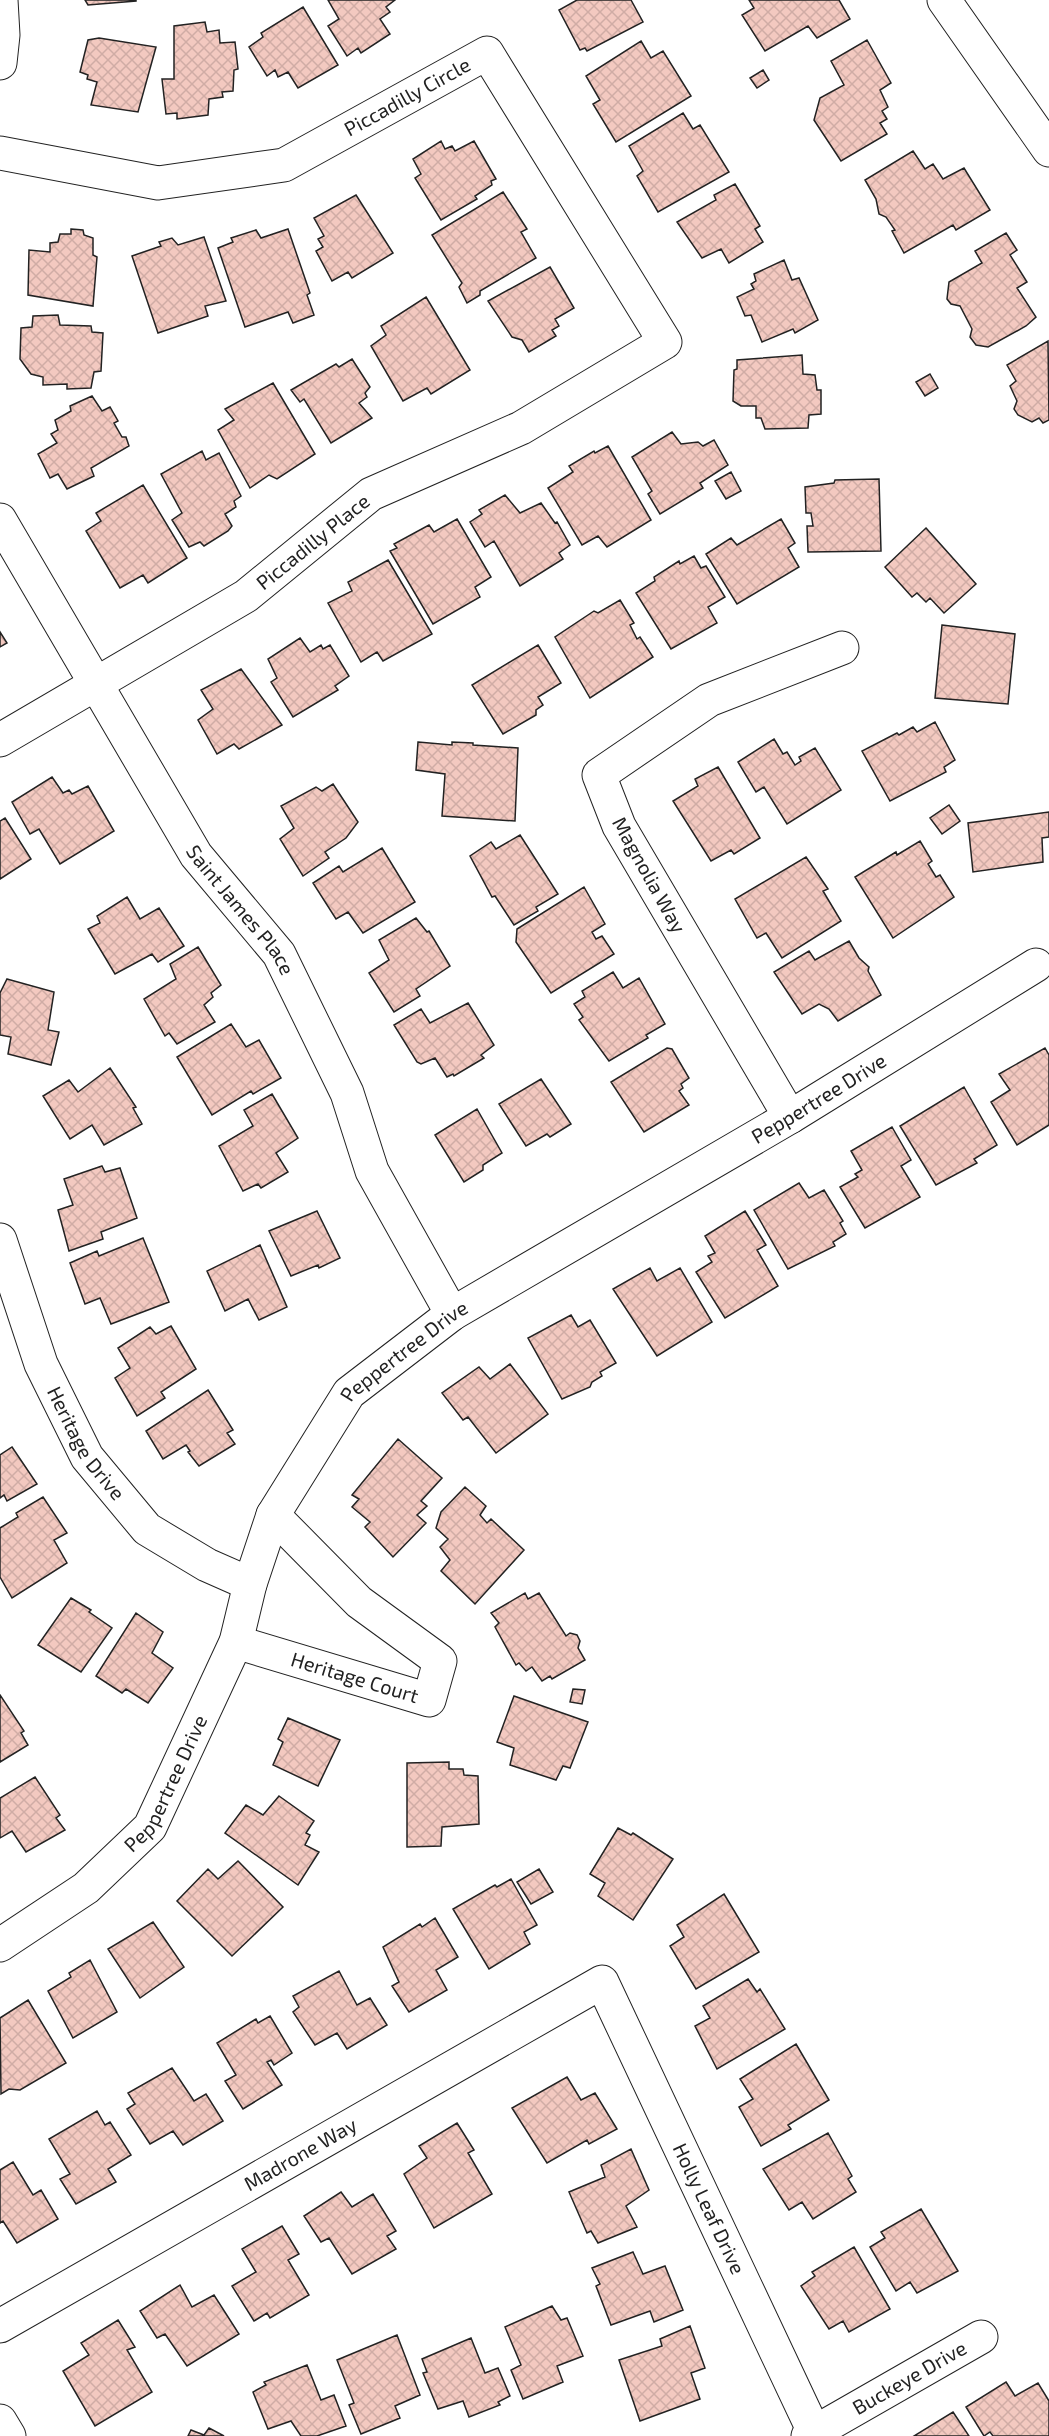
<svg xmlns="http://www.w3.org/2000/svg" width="1049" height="2436" font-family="'Exo 2',sans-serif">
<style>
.building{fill:url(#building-cross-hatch);stroke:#222;stroke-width:1.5}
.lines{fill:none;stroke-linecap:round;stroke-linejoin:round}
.minor-casing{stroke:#222;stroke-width:35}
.minor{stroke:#fff;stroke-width:33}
.labels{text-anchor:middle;stroke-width:4.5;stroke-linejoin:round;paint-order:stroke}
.street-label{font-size:20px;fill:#222;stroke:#fff}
</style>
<defs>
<pattern id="building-cross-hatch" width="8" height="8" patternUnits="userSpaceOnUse" patternTransform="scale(1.5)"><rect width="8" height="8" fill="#f3c9c0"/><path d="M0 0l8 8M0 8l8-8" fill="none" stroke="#d0aca5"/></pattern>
</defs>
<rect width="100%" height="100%" fill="#fff"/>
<path class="building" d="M85 0H136V1L88 5Z
M328 0H395L386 7 390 12 380 19 390 34 361 53 358 48 347 56 328 26 339 19Z
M577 0H631L643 22 587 51 585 48 580 50 559 10Z
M749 0H839L850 19 817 38 808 26 765 51 742 15 754 8Z
M303 7 338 65 298 88 288 72 278 77 275 70 267 76 249 47 263 37 261 33Z
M205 22 207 32 219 30 220 43 235 42 238 69 234 70 233 91 222 92 223 97 209 99 208 115 177 119V113L166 114 162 79H174V26Z
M99 38 156 47 138 112 91 105 97 82 87 79 88 75 80 72 88 40Z
M867 40 891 83 880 90 888 107 882 111 887 119 880 123 887 134 841 161 814 120 820 98 844 85 831 61Z
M641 41 651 58 663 51 691 96 616 142 593 104 600 100 586 76Z
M763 70 769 80 757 88 750 78Z
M683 113 693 129 700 125 729 172 658 212 637 176 643 171 629 146Z
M441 141 445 149 452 146 455 151 474 141 496 179 491 181 492 185 475 196 477 199 441 220 415 178 421 174 413 159Z
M913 151 925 169 933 164 943 179 964 168 990 210 956 230 953 225 904 253 892 231 895 230 886 217 879 214 876 199 865 180Z
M735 184 760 226 755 229 763 242 729 263 721 249 702 258 677 222 716 200 714 195Z
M503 192 527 229 521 232 536 258 480 291V295L467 303 459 287 462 283 432 235Z
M356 195 393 253 352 278 348 272 332 281 316 251 323 247 318 239 324 236 314 218Z
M71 229 83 230 84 235 93 238V255L97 257 93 306 28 295 29 250 50 252V243L58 242 60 234H71Z
M288 229 310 293 307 295 314 315 293 323 288 312 245 327 218 248 233 242 231 238 256 230 261 238Z
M1006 233 1017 250 1010 255 1027 282 1017 288 1036 317 1026 326 988 347 976 345 970 337 972 329 960 306 951 304 947 299 949 282 982 263 975 251Z
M204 237 226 301 205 306 208 316 158 333 132 256 161 246 159 242 172 238 178 245Z
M784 260 792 280 799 278 818 320 795 333 793 329 762 342 751 315 745 316 737 297 754 289 751 284 756 281 754 274Z
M550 267 574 308 555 319 559 326 552 330 556 336 529 352 522 340 512 337 488 301Z
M426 297 470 370 431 394 427 388 403 401 371 346 386 335 381 326Z
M58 315 60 325 91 326 92 332 103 333 101 371 94 372 91 388 67 389V384L43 385V377L31 374 20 359 21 328 32 327 33 316Z
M1048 341 1049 420 1043 423 1039 418 1032 422 1018 415 1014 409 1017 401 1010 386 1016 381 1007 365Z
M802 355 803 374 815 375 817 390H821V414L809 415 808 428 765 429 761 418H756V406H741L733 401 734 370 737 369V360Z
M352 359 370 387 365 393 367 397 359 403 372 418 331 443 304 399 300 402 291 390 336 364 339 367Z
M930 374 938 388 925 396 916 382Z
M273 383 315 454 277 479 269 475 250 488 218 430 234 420 225 409Z
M92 396 102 411 110 407 118 421 114 423 122 437H126L129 446 91 468 94 476 67 489 58 474 50 478 38 454 57 443 51 434 58 430 55 420 71 411 70 406Z
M672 432 681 444 698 442 703 446 714 440 728 465 700 483 703 488 660 514 648 494 652 491 632 457Z
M608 446 651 520 607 547 598 536 582 545 548 488 573 472 569 466 594 451 595 453Z
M202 451 206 460 219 453 241 496 234 501 236 507 225 514 232 526 228 531 204 546 200 542 189 547 172 520 182 513 161 474Z
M731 472 741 491 726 499 715 481Z
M879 479 881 551 808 552 807 526H813L811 513H806L805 487 834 483 835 480Z
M143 485 187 558 148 583 143 575 120 588 86 531 101 521 96 513Z
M505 495 520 513 541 503 555 523 557 522 570 545 559 553 563 559 520 586 494 541 485 547 470 522 482 514 479 510Z
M457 519 491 577 475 587 480 597 433 624 390 551 397 548 394 544 429 525 434 532Z
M781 519 795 543 788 548 799 567 737 604 706 554 731 538 737 545Z
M926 528 976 584 944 613 930 598 926 602 917 593 912 597 885 567Z
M694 556 701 568 706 566 725 597 708 607 717 623 671 649 636 593 655 581 654 577 679 561 680 564Z
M388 560 432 634 383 661 377 652 361 662 328 603 352 591 348 582Z
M620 600 634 623 630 625 637 639 640 637 653 657 590 698 555 637 594 611 598 613Z
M942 625 1015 634 1008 704 935 698Z
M0 632 7 643 0 647Z
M300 638 310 652 321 645 323 649 330 645 349 676 335 686 338 690 293 717 271 682 277 678 268 659Z
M538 645 561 683 538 697 543 705 536 710V715L503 734 472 685Z
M241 669 282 725 239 749 234 744 217 754 198 720 213 709 201 690Z
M935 722 955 760 944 767 946 772 890 801 862 751 897 733 899 735 913 727 917 732Z
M774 739 783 754 787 752 795 765 801 761 799 757 815 748 841 790 787 824 764 787 756 792 738 762Z
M418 742 452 745V742L473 743V745L518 748 515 821 442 816 445 774 416 770Z
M718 767 760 838 734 854 731 850 711 861 673 801 698 786 695 779Z
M52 777 63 793 69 790 72 794 88 786 114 831 60 864 39 829 30 834 12 802Z
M333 784 358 822 346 838 325 852 329 858 303 876 280 839 294 828 281 806 316 787 322 791Z
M949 805 960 821 942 834 930 818Z
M1049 812V837L1042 838 1043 862 973 872 968 823Z
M5 818 31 859 0 879V821Z
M520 835 558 894 536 907 538 911 514 925 495 896 492 897 470 856 491 842 496 849Z
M920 841 932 861 928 864 936 877 940 875 954 897 893 938 855 877 896 852 897 855Z
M382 848 415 902 363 933 348 912 336 919 313 883 339 866 343 872Z
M806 857 828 889 823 891 841 921 782 958 766 933 757 938 735 899Z
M584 887 605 924 592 932 596 939 602 936 614 954 551 993 516 942 517 929Z
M127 897 140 919 159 908 184 946 158 962 152 954 115 974 88 929 100 923 97 916Z
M416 918 427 932 429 931 450 966 416 989 420 996 394 1012 369 973 389 960 379 940Z
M849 941 859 958 869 967 868 971 881 995 838 1021 829 1009 819 1004 802 1014 774 972 809 951 815 960Z
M198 947 221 985 211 993 213 997 204 1005 215 1022 177 1044 169 1033 165 1036 144 999 176 979 170 964Z
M613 972 623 988 639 978 665 1024 646 1035 648 1038 609 1061 579 1020 583 1017 574 1004 585 997 582 991Z
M7 979 54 992 48 1030 59 1032 51 1065 8 1054 11 1037 0 1035V993Z
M468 1003 494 1045 481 1055 484 1058 454 1076 453 1074 447 1077 435 1058 421 1064 417 1062 394 1025 421 1009 430 1023Z
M231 1024 246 1047 259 1040 281 1078 253 1094 251 1091 212 1115 177 1057Z
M667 1048 672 1049 689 1078 681 1084 683 1088 679 1091 689 1105 644 1132 611 1082Z
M1045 1048 1049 1055V1125L1017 1145 991 1102 1010 1090 999 1074Z
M110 1068 136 1107 133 1108 142 1124 104 1145 92 1125 70 1139 43 1096 69 1080 78 1092Z
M541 1079 571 1124 550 1137 547 1134 526 1146 499 1104Z
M964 1087 997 1145 974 1159 977 1163 936 1185 900 1126Z
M272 1094 298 1138 276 1153 288 1172 261 1188 258 1184 243 1191 219 1146 253 1126 244 1110Z
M477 1109 502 1153 483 1165V1170L464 1182 435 1135Z
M892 1127 911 1160 901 1166 920 1197 865 1228 840 1187 858 1177 855 1174 862 1170 851 1151Z
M102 1166 105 1172 120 1168 137 1218 101 1232 103 1239 69 1251 58 1210 73 1205 64 1179Z
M799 1183 809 1198 824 1190 843 1221 840 1223 846 1234 833 1242 835 1246 788 1269 754 1210Z
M317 1211 340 1258 319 1268 318 1265 291 1276 269 1231Z
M745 1211 766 1245 757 1250 778 1286 725 1318 696 1272 712 1262 708 1256 715 1253 705 1236Z
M143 1238 169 1302 111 1324 100 1298 85 1304 70 1263 97 1251 99 1256Z
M260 1245 287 1307 259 1320 248 1299 225 1311 207 1271Z
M650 1268 657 1281 680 1268 712 1322 657 1356 613 1289Z
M571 1315 578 1327 590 1320 616 1363 600 1372 602 1376 592 1382 590 1387 562 1399 528 1338Z
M171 1326 196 1369 161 1392 165 1398 137 1416 115 1378 130 1368 118 1348 150 1327 156 1334Z
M510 1364 548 1414 496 1453 468 1417 463 1420 442 1393 479 1367 490 1379Z
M208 1390 233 1430 227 1433 235 1444 199 1466 188 1452 190 1451 186 1445 163 1459 146 1431Z
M398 1439 442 1478 421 1501 427 1506 417 1515 426 1523 393 1557 365 1527 370 1522 352 1507 359 1499 352 1495Z
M12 1447 37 1484 7 1501 4 1495 0 1498V1455Z
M465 1487 486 1506 480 1515 487 1523 491 1519 524 1550 475 1604 441 1571 450 1560 440 1547 448 1539 436 1528 441 1512Z
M43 1497 67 1533 54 1540 67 1563 12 1598 0 1577V1528L18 1517 16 1513Z
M525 1593 528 1599 539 1593 566 1636 570 1633 577 1635 580 1641 578 1648 585 1660 552 1679 550 1676 542 1681 532 1667 526 1671 519 1663 516 1665 495 1627 499 1623 491 1613Z
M71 1598 91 1610 89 1612 112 1628 81 1672 38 1645Z
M136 1613 163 1632 152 1653 173 1668 148 1703 126 1689 122 1693 96 1676Z
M573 1689 585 1690 582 1704 570 1702Z
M0 1695 24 1731 21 1733 28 1745 0 1762Z
M514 1696 588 1722 570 1768 563 1766 556 1780 510 1765 514 1748 497 1742Z
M288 1718 340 1740 318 1786 273 1765 283 1742 278 1739Z
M449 1762V1769H463L464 1775 478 1776 479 1824 442 1827 441 1846 407 1847V1763Z
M35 1777 60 1815 56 1818 65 1830 26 1852 12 1831 0 1838V1798Z
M279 1796 314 1821 306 1833 310 1835 305 1845 319 1852 298 1885 225 1833 246 1805 263 1815Z
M618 1828 631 1835 633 1833 673 1859 633 1920 598 1896 605 1883 590 1874Z
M238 1861 283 1907 232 1956 177 1901 208 1869 218 1879Z
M539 1869 553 1892 531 1904 517 1882Z
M511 1879 537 1925 524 1932 530 1944 489 1969 453 1909 495 1885 497 1887Z
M724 1894 759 1952 696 1989 670 1946 684 1937 677 1925Z
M435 1918 458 1957 436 1970 447 1990 409 2012 392 1986 399 1982 383 1947 420 1924 422 1927Z
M153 1922 184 1967 140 1998 108 1949Z
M90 1960 117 2012 73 2038 48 1991 71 1977 69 1973Z
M339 1971 357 2005 370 1998 387 2025 347 2049 337 2033 315 2045 293 2012 299 2007 293 1996Z
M748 1979 757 1992 760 1989 785 2029 717 2069 695 2026 710 2018 703 2006Z
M28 2000 66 2063 20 2090 9 2089 1 2094 0 2018Z
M270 2016 292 2053 274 2065 271 2060 267 2062 282 2085 243 2109 225 2081 236 2075 217 2043 256 2019 258 2023Z
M796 2044 829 2100 788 2125 791 2129 761 2146 739 2107 753 2099 740 2079Z
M172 2068 194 2101 206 2094 223 2121 183 2145 173 2131 150 2144 127 2109 135 2104 128 2093Z
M567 2077 581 2100 595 2093 617 2129 589 2144 587 2140 547 2163 512 2108Z
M97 2111 105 2125 110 2122 131 2155 108 2169 116 2182 76 2204 60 2179 70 2174 49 2139Z
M457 2123 474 2150 468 2153 492 2194 434 2228 404 2174 427 2158 419 2146Z
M828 2133 852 2176 848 2179 856 2192 813 2219 802 2202 789 2210 763 2169Z
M631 2149 649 2190 626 2206 637 2227 598 2243 591 2231 587 2233 569 2192 605 2177 601 2165Z
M13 2162 33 2195 41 2190 58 2219 17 2243 3 2221 0 2223V2170Z
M341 2192 352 2207 373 2194 396 2231 387 2236 396 2249 352 2274 329 2238 321 2242 304 2216Z
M921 2209 958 2271 917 2293 910 2282 896 2291 870 2247 885 2238 881 2232Z
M282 2226 299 2254 288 2260 309 2295 270 2318 267 2313 254 2321 232 2286 256 2272 242 2249Z
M854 2247 890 2309 849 2332 843 2321 829 2329 801 2286 815 2276 812 2272Z
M633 2252 643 2274 665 2266 683 2310 654 2322 650 2311 611 2325 596 2286 600 2284 592 2268Z
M180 2285 192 2307 214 2295 239 2334 187 2366 165 2334 157 2338 140 2311Z
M552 2306 561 2320 567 2318 583 2356 557 2366 563 2382 523 2399 511 2370 521 2365 505 2327Z
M118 2320 135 2347 127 2350 152 2392 95 2426 63 2371 89 2355 81 2343Z
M690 2326 705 2368 691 2373 700 2399 640 2421 619 2360 662 2346 660 2339Z
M397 2335 420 2395 395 2406 400 2418 361 2434 349 2405 354 2403 337 2360Z
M471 2338 485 2373 498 2368 510 2396 498 2402 500 2405 469 2417 463 2401 438 2409 423 2373 427 2372 422 2359Z
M307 2365 321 2400 334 2395 346 2426 317 2436H301L291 2421 268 2429 253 2392 266 2385 264 2382Z
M1006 2382 1015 2396 1038 2383 1049 2401V2436H993L990 2432 984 2436 966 2407Z
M953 2412 969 2436H914Z
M209 2428 224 2436H188L191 2430 204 2435Z"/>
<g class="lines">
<defs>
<g id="minor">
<path d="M944 0 1049 150"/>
<path d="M0 63 3 35 1 0"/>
<path id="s1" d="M0 153 158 183 284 165 487 53 665 342 521 428 371 494 246 596 0 740"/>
<path id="s2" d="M0 520 196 855 279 954 347 1093 372 1171 452 1314"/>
<path d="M790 1117 619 826 599 775 709 700 842 648"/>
<path id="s3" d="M0 1240 41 1364 87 1457 147 1529 207 1565 250 1584"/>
<path id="s4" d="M236 1642 429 1700 440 1661 359 1602 273 1515"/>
<path id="s5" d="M0 1945 86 1888 150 1827 236 1642 250 1584 273 1515 349 1393 452 1314 790 1117 1036 965"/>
<path id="s6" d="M0 2326 602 1982 816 2436"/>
<path d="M0 2421 9 2436"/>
<path id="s7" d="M808 2436 981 2337"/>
</g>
</defs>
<use href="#minor" class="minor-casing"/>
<use href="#minor" class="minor"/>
</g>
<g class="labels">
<g class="street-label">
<text dy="7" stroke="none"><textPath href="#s1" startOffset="429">Piccadilly Circle</textPath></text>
<text transform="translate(313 542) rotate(-39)" y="7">Piccadilly Place</text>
<text transform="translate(649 875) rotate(61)" y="7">Magnolia Way</text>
<text dy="7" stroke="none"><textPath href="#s2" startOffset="459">Saint James Place</textPath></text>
<text dy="7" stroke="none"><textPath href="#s5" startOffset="1227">Peppertree Drive</textPath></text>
<text dy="7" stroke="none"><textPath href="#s5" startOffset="741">Peppertree Drive</textPath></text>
<text dy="7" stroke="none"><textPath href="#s3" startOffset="222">Heritage Drive</textPath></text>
<text dy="7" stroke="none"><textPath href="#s4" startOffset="124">Heritage Court</textPath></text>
<text dy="7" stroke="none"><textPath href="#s5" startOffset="237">Peppertree Drive</textPath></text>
<text dy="7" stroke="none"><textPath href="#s6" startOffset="346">Madrone Way</textPath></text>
<text dy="7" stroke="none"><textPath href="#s6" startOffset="944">Holly Leaf Drive</textPath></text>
<text dy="7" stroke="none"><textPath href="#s7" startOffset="117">Buckeye Drive</textPath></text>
</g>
</g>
</svg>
